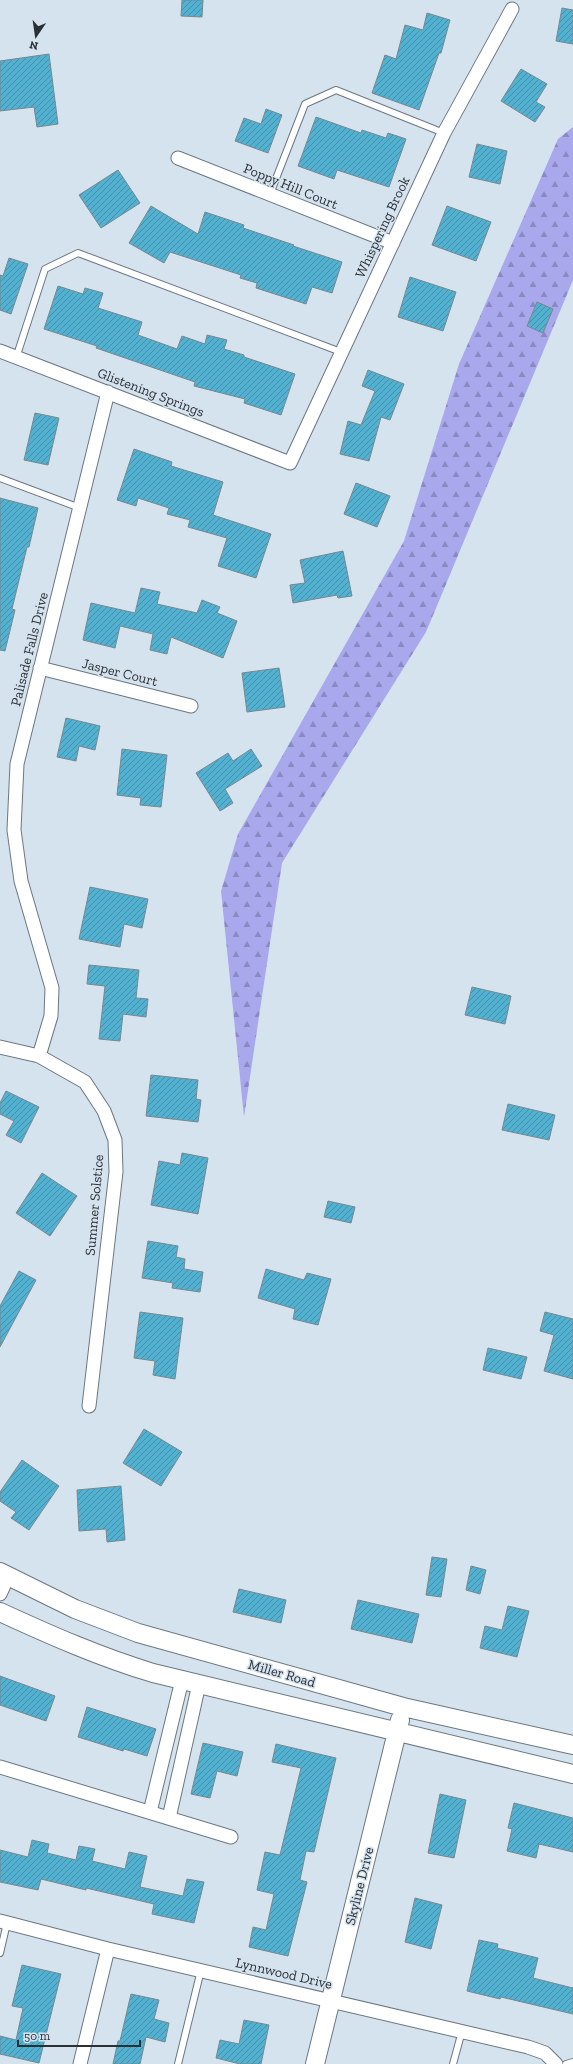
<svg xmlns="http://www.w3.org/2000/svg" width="573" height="2064" font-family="'Zilla Slab',serif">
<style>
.forest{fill:url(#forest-firs)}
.building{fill:url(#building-hatch);stroke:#77888e}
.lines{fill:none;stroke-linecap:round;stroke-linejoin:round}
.lane-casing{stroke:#6b7782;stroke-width:8}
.street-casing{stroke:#6b7782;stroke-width:15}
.secondary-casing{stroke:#6b7782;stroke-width:20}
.lane{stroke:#fff;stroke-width:6}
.street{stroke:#fff;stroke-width:13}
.secondary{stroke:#fff;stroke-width:18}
.labels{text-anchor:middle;stroke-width:3;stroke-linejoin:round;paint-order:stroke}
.street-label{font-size:14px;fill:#2b3035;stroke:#d5e3ef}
</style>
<defs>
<pattern id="forest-firs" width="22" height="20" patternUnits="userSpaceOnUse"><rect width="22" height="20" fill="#a9a8ed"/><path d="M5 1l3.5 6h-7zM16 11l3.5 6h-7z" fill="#8a89c1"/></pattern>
<pattern id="building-hatch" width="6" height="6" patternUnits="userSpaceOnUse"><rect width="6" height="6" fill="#52b1d0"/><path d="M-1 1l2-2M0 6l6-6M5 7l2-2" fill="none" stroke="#4490aa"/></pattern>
</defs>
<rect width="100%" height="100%" fill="#d5e3ef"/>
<path class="forest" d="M573 127V280L426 632 282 863 244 1117 221 891 238 834 404 541 459 364 558 139Z"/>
<path class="building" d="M182 0H203L202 17 181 16Z
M562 8 573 10V44L556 41Z
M427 13 450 20 441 53H439L419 110 372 93 385 55 396 59 405 25 423 30Z
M49 54 58 124 37 127 34 107 0 111V61Z
M521 69 547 84 536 102 545 107 535 122 501 101Z
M266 109 282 115 268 153 235 141 244 118 261 124Z
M316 117 361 133 362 130 386 138 388 133 406 139 389 187 337 170 334 179 298 166Z
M477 144 507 151 500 184 469 177Z
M118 170 140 203 101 228 79 195Z
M151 206 198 234 205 212 244 225 243 228 294 245 293 246 342 262 332 293 312 287 306 304 256 288 257 283 240 278 241 275 170 252 164 263 129 243Z
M447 206 491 222 476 261 432 245Z
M9 258 28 264 11 314 0 310V275L3 276Z
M410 277 456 292 443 331 398 317Z
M58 286 83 294 85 288 103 293 98 308 142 322 138 335 177 349 182 336 205 344 207 335 227 340 224 349 244 355V357L295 374 281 415 244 403 245 399 194 386 195 382 96 348 97 346 44 329Z
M537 302 553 309 543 333 527 326Z
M368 370 404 384 390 420 381 417 369 461 340 454 348 421 361 425 375 391 362 386Z
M35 413 59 418 48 465 24 460Z
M134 449 172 462 171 466 223 482 213 515 271 534 256 578 218 566 227 538 188 527 190 520 167 514 169 508 138 498 136 506 117 500Z
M356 483 390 496 377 527 344 514Z
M0 498 38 508 29 547H27L12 609 15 610 5 651 0 650Z
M343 551 352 596 338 598 337 595 293 603 290 585 305 583 300 560Z
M141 588 160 592 157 604 197 613 202 600 220 607 217 613 237 621 223 658 171 637 167 654 150 650 153 634 120 626 115 648 83 640 91 603 135 613Z
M279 668 285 707 247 712 242 673Z
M66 718 100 726 95 750 79 746 76 761 57 757Z
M122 749 167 755 161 807 140 805 141 798 117 795Z
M251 749 262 766 225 789 233 803 220 811 196 773 228 753 233 761Z
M90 887 148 899 142 928 124 924 120 947 79 939Z
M89 965 139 970 136 998 148 999 146 1017 123 1014 120 1041 99 1039 105 986 87 984Z
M472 987 511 996 505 1024 465 1015Z
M151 1075 198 1080 196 1099 201 1100 198 1122 146 1116Z
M6 1091 39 1107 21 1143 6 1135 14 1121 0 1114V1103Z
M508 1104 555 1115 549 1140 502 1130Z
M182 1153 208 1158 198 1214 151 1205 159 1161 180 1165Z
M42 1173 77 1196 50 1236 16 1213Z
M328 1201 355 1207 351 1223 324 1217Z
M148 1241 178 1246 176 1257 185 1259 184 1269 203 1272 200 1292 172 1288 173 1283 142 1278Z
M266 1269 304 1280 307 1273 331 1279 318 1325 293 1319 295 1309 258 1298Z
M19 1271 36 1280 0 1347V1306Z
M140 1312 183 1318 175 1379 153 1375 155 1361 134 1358Z
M545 1312 573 1319V1379L544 1371 554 1335 540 1331Z
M488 1348 527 1357 521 1379 483 1370Z
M144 1429 182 1452 161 1486 123 1463Z
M22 1460 59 1486 29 1530 11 1518 16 1512 0 1501V1492Z
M121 1486 125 1540 107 1542 106 1529 79 1531 77 1490Z
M432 1557 447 1559 441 1597 426 1595Z
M471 1566 486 1570 480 1594 466 1590Z
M239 1589 286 1600 281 1623 233 1612Z
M358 1600 419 1614 412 1643 351 1629Z
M508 1606 529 1611 517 1657 480 1648 485 1626 502 1630Z
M0 1676 55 1696 46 1721 0 1705Z
M87 1707 156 1729 147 1756 124 1749 123 1751 78 1737Z
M203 1743 243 1752 237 1776 217 1771 210 1798 191 1794Z
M276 1744 336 1758 314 1852 306 1851 300 1880 307 1882 288 1956 249 1947 253 1927 266 1930 274 1894 257 1890 265 1852 280 1855 301 1768 272 1762Z
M440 1794 466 1800 454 1858 428 1853Z
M514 1803 573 1818V1852L539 1844 536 1858 507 1851 512 1829 508 1828Z
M32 1840 49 1844 47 1853 76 1860 79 1846 95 1849 92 1861 125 1869 129 1852 147 1856 140 1887 183 1896 187 1879 204 1882 194 1923 152 1914 154 1904 86 1888V1890L41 1879 38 1890 0 1882V1850L28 1857Z
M415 1898 442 1905 431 1949 405 1942Z
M479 1940 498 1944 497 1948 538 1958 533 1978 573 1988V2014L501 1997 500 1999 467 1991Z
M22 1965 61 1974 39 2063 0 2054V2036L16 2040 23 2008 12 2006Z
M131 1994 159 2000 154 2019 169 2023 165 2042 146 2037 140 2064H113L118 2041H120Z
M244 2020 269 2025 261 2064H240L216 2058 220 2040 239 2044Z"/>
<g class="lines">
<defs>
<path id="lane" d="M270 194 305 104 336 90 444 133
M16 358 45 269 78 253 341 352
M0 478 80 508
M0 1953 7 1923
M178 2064 201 1970
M453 2064 462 2031
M566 2064 573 2062"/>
<path id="street" d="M178 158 393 243
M0 351 290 463 444 133 512 9
M40 668 191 706
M0 1047 39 1056 85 1082 104 1111 115 1140 116 1172 89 1406
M39 1056 51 1016 52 988 21 881 14 830 17 764 108 392
M0 1594 8 1577
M0 1767 231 1837
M150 1812 182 1680
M169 1818 199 1684
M0 1921 108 1949 528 2047 545 2053 556 2064
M80 2064 108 1949"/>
<path id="secondary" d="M0 1572 75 1609 138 1633 403 1707 573 1745
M0 1612C50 1635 100 1657 153 1673L573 1774
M315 2064 400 1720"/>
</defs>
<use href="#lane" class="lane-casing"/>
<use href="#street" class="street-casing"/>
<use href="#secondary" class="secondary-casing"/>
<use href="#lane" class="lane"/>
<use href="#street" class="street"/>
<use href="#secondary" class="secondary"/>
</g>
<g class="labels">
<g class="street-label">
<text transform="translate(291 186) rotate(22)" y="5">Poppy Hill Court</text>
<text transform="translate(382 227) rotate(-65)" y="5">Whispering Brook</text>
<text transform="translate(151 392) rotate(21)" y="5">Glistening Springs</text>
<text transform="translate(29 649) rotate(-76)" y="5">Palisade Falls Drive</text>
<text transform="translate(120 672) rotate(14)" y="5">Jasper Court</text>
<text transform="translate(94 1205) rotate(-85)" y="5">Summer Solstice</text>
<text transform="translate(282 1673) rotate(16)" y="5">Miller Road</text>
<text transform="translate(359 1886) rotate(-76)" y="5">Skyline Drive</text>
<text transform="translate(284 1973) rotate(13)" y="5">Lynnwood Drive</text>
</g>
</g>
<g transform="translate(36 36) rotate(193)" stroke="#d5e3ef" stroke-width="3" paint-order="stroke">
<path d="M0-3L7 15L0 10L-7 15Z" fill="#2b3035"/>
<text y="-6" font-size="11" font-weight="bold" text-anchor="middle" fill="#2b3035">N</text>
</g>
<path d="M18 2040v6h122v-6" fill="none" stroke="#2b3035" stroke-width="2"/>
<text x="24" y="2040" font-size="12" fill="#2b3035" stroke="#d5e3ef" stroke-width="3" paint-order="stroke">50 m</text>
</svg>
